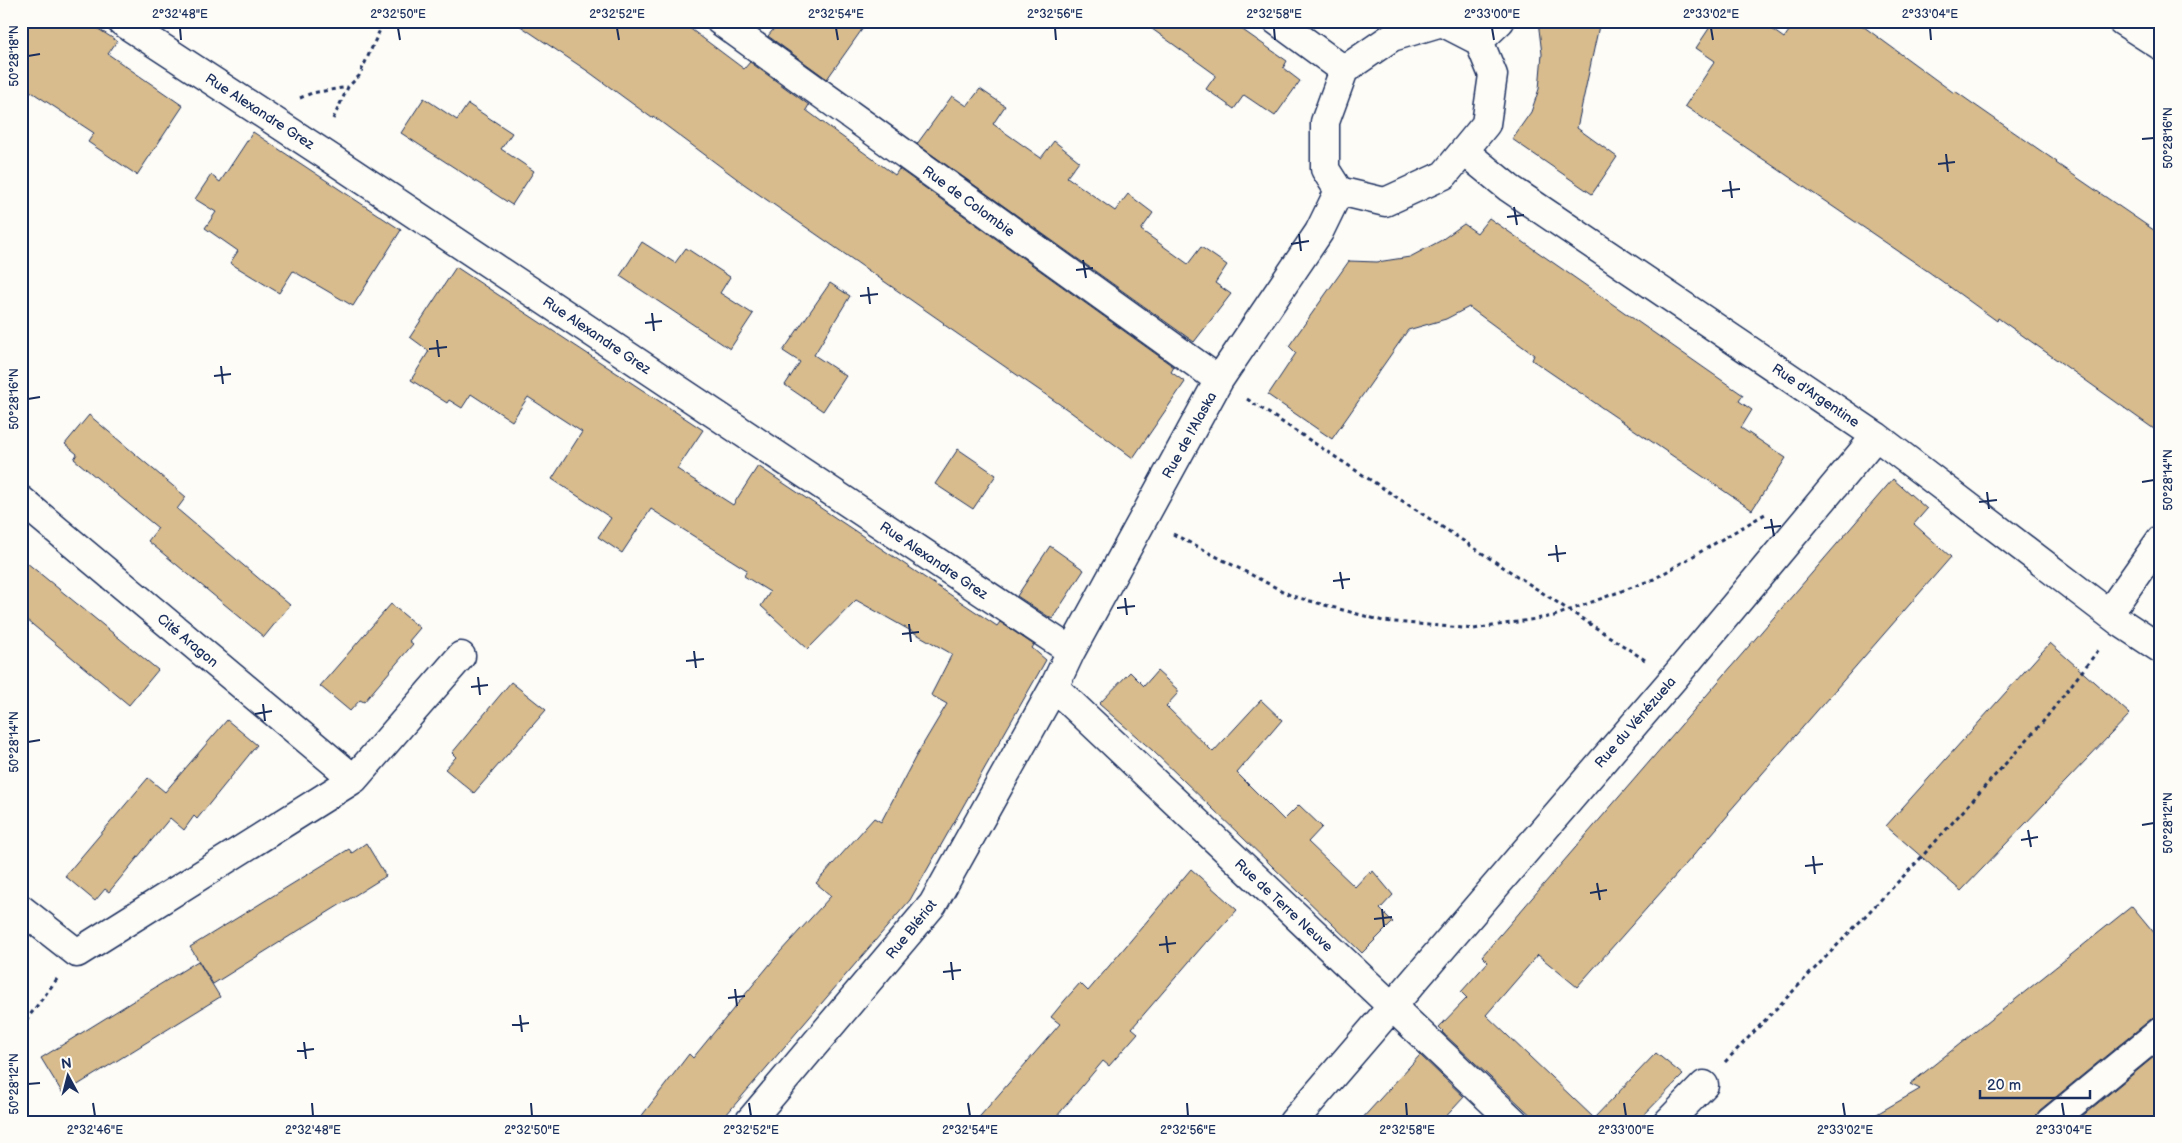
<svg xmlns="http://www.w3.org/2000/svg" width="2182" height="1143" font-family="'Balsamiq Sans',sans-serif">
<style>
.building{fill:#d8bc8d;stroke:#1b2f5e}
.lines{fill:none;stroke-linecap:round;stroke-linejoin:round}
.minor-casing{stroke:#1b2f5e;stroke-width:31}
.path{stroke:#1b2f5e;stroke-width:3;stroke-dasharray:4 4;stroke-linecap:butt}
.minor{stroke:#fdfcf7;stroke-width:28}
.ticks{fill:none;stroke:#1b2f5e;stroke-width:2}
.labels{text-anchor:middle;stroke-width:4.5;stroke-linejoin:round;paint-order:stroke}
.street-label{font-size:14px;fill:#1b2f5e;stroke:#fdfcf7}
.neatline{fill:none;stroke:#1b2f5e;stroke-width:2}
.ticks-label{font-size:12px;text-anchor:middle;fill:#1b2f5e}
</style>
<rect width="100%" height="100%" fill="#fdfcf7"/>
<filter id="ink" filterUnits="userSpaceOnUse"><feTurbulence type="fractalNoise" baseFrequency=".02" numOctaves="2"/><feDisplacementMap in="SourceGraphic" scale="10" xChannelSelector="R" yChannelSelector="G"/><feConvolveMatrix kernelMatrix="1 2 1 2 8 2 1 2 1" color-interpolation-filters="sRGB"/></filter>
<g filter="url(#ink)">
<path class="building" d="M21 21H86L117 41 108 54 183 106 137 175 88 142 94 133 21 85Z
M513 21H680L744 69 750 62 809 105 806 110 837 133 895 175 899 169 1174 367 1171 372 1185 382 1133 458 1068 410 943 324 944 323 744 184 653 116 652 118 589 72Z
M780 21H868L827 79 768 36Z
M1141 21H1230L1287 61 1283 68 1300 81 1275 116 1244 95 1234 109 1206 89 1216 75Z
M1538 21H1600L1577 128 1617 157 1592 194 1512 139 1531 112 1539 89 1542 54Z
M1714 21H1760L1784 38 1796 21H1856L1954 93 1955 91 1972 103 2057 162 2056 163 2161 235V434L1998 318 1997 321 1929 272 1685 106 1715 61 1696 48Z
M980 89 1005 106 993 124 1041 158 1054 141 1079 161 1067 177 1115 211 1128 194 1153 213 1141 230 1188 264 1201 247 1227 265 1215 283 1231 294 1194 342 917 144 952 96 967 106Z
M424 98 457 120 468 104 512 133 501 149 534 171 512 205 401 133Z
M253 132 401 230 353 306 293 271 279 293 230 263 238 251 205 228 216 212 195 199 211 175 220 182Z
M1489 218 1743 395 1739 401 1752 410 1741 428 1786 458 1752 510 1532 360 1534 355 1469 307 1446 319 1408 330 1332 439 1268 395 1296 353 1289 346 1349 261 1377 262 1410 257 1440 241 1464 224 1477 233Z
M642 242 675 263 686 248 730 277 720 293 753 314 730 349 620 276Z
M456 267 703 430 677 469 733 505 758 466 997 626 1000 622 1034 645 1032 648 1046 660 910 900 720 1122H637L689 1054 693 1058 780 952 831 896 816 883 874 818 881 822 916 756 947 704 931 695 952 654 856 600 808 649 761 606 770 592 744 576 747 570 651 509 622 553 598 537 611 518 552 479 582 432 528 397 512 421 471 394 462 408 449 400 447 403 411 380 429 351 410 337Z
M830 283 850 296 814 355 846 376 823 411 785 385 800 362 783 351Z
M89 415 186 497 177 509 290 605 264 637 148 541 158 528 74 459 77 454 65 444Z
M958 449 996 475 973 509 935 484Z
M1893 479 1927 509 1914 524 1951 557 1728 813 1729 814 1693 856 1577 987 1538 955 1486 1015 1594 1118 1656 1053 1683 1075 1637 1122H1538L1442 1032 1443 1031 1439 1027 1467 998 1461 992 1488 962 1482 956Z
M1050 546 1084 570 1052 619 1017 596Z
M21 558 158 670 129 705 21 615Z
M391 604 420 628 409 641 413 644 364 702 360 700 350 711 320 686Z
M2050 643 2130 714 1961 891 1886 826Z
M1157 671 1178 690V693L1166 706 1213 752 1261 700 1282 720 1237 773 1284 820 1299 805 1322 827 1308 842 1355 887 1369 872 1371 874 1373 871 1393 895 1380 909 1393 922 1362 953 1152 750 1099 704 1130 672 1144 686Z
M511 682 546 710 474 793 445 769 456 757 452 753Z
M227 720 257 745 197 819 194 816 184 830 170 818 109 892 105 889 95 901 65 876 148 778 165 792Z
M366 843 386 876 213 984 190 947 349 849 352 853Z
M1191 869 1237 910 1208 942 1207 941 1132 1028 1138 1033 1109 1066 1103 1061 1052 1122H975L1060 1024 1051 1017 1065 1000 1080 983 1088 991Z
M2132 906 2161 941V1016L2151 1019 2040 1110 2036 1116 2035 1122H1863L1920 1089 1910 1084Z
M198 961 220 997 63 1094 41 1058Z
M2161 1051V1122H2075Z
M1420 1055 1464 1097 1441 1122H1359Z"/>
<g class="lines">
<defs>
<path id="minor" d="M121 21 335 161 1071 651
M720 21 1219 380
M1277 21 1344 70
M2122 21 2161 46
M1442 22 1479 41 1493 75 1486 124 1444 175 1385 202 1339 191 1325 169V122L1344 70 1392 37Z
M1479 41 1500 21
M1465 152 1509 188 1876 436 2120 622 2161 649
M21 500 354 779
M2109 613 2161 539
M1054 687 1514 1122
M21 909 77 953 354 779 461 656
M749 1122 933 904 1054 687 1071 651 1219 380 1319 232 1339 191
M1293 1122 1673 679 1876 436
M1668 1122 1704 1085
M2050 1122 2161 1031"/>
</defs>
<use href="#minor" class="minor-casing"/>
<path class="path" d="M300 98 312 93 348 87
M333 119 348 87 359 76 384 21
M1247 399 1645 660
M1173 534 1292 596 1383 621 1474 629 1554 616 1654 579 1765 514
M21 1027 57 979
M1725 1062 1918 861 2042 723 2100 648"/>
<use href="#minor" class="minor"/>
</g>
</g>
<path class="ticks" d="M180 28 181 40M398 28 400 40M617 28 619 40M836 28 838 40M1055 28 1056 40M1274 28 1275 40M1492 28 1494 40M1711 28 1713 40M1930 28 1931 40M28 56 40 54M2142 139 2154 138M1946 154 1948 172M1938 164 1955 162M1730 181 1732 198M1722 191 1740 189M1514 207 1517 225M1507 217 1524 215M1299 234 1301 251M1291 244 1309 241M1083 260 1086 278M1076 270 1093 268M868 287 870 304M860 296 878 294M652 313 654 331M645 323 662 321M437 340 439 357M429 349 447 347M221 366 223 384M214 376 231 374M28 399 40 397M2142 482 2154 480M1987 492 1989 509M1979 502 1997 500M1771 519 1774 536M1764 528 1781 526M1556 545 1558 562M1548 555 1566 553M1340 572 1343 589M1333 581 1350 579M1125 598 1127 615M1117 608 1135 606M909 624 911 642M902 634 919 632M694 651 696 668M686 661 704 659M478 677 480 695M471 687 488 685M263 704 265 721M255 714 272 711M28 742 40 740M2142 825 2154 823M2028 830 2031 847M2021 840 2038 837M1813 856 1815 874M1805 866 1823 864M1597 883 1600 900M1590 893 1607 890M1382 909 1384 927M1374 919 1392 917M1166 936 1168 953M1159 945 1176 943M951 962 953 980M943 972 961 970M735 989 737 1006M728 998 745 996M520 1015 522 1032M512 1025 529 1023M304 1042 306 1059M297 1051 314 1049M28 1084 40 1083M93 1103 95 1116M312 1103 313 1116M531 1103 532 1116M749 1103 751 1116M968 1103 970 1116M1187 1103 1188 1116M1406 1103 1407 1116M1624 1103 1626 1116M1843 1103 1845 1116M2062 1103 2064 1116"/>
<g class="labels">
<g class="street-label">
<text transform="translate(260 111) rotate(33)" y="5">Rue Alexandre Grez</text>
<text transform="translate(969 201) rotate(36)" y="5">Rue de Colombie</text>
<text transform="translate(597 335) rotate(34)" y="5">Rue Alexandre Grez</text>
<text transform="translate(1816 395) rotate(34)" y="5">Rue d'Argentine</text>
<text transform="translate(1189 435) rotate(-61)" y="5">Rue de l'Alaska</text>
<text transform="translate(934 560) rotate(34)" y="5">Rue Alexandre Grez</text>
<text transform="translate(188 640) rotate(40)" y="5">Cité Aragon</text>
<text transform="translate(1635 722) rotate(-49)" y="5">Rue du Vénézuela</text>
<text transform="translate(1284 905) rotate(43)" y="5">Rue de Terre Neuve</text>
<text transform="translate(911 929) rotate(-51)" y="5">Rue Blériot</text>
</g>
</g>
<rect width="2182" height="1143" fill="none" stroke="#fdfcf7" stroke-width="55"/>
<g transform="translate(68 1076) rotate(353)" stroke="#fdfcf7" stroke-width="4" paint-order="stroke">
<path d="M0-4L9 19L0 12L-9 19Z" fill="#1b2f5e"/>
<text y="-8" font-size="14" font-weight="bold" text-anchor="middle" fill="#1b2f5e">N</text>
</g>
<path d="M1980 1090v8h110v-8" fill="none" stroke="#1b2f5e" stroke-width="2.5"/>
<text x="1987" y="1090" font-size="15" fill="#1b2f5e" stroke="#fdfcf7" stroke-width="4" paint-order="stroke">20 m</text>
<rect x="28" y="28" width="2126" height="1088" class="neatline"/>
<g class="ticks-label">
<text x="180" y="18">2°32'48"E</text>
<text x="398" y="18">2°32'50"E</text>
<text x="617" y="18">2°32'52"E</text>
<text x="836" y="18">2°32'54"E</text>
<text x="1055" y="18">2°32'56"E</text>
<text x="1274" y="18">2°32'58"E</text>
<text x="1492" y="18">2°33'00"E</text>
<text x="1711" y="18">2°33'02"E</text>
<text x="1930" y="18">2°33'04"E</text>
<text transform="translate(14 56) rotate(-90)" y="4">50°28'18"N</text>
<text transform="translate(2168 138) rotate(-90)" y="4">50°28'16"N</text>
<text transform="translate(14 399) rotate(-90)" y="4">50°28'16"N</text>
<text transform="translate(2168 480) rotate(-90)" y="4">50°28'14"N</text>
<text transform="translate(14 742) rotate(-90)" y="4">50°28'14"N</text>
<text transform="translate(2168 823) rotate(-90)" y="4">50°28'12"N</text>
<text transform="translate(14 1084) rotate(-90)" y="4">50°28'12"N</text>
<text x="95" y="1134">2°32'46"E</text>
<text x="313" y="1134">2°32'48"E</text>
<text x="532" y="1134">2°32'50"E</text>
<text x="751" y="1134">2°32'52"E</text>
<text x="970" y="1134">2°32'54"E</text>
<text x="1188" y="1134">2°32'56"E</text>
<text x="1407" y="1134">2°32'58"E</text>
<text x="1626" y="1134">2°33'00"E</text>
<text x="1845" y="1134">2°33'02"E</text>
<text x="2064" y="1134">2°33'04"E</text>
</g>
</svg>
